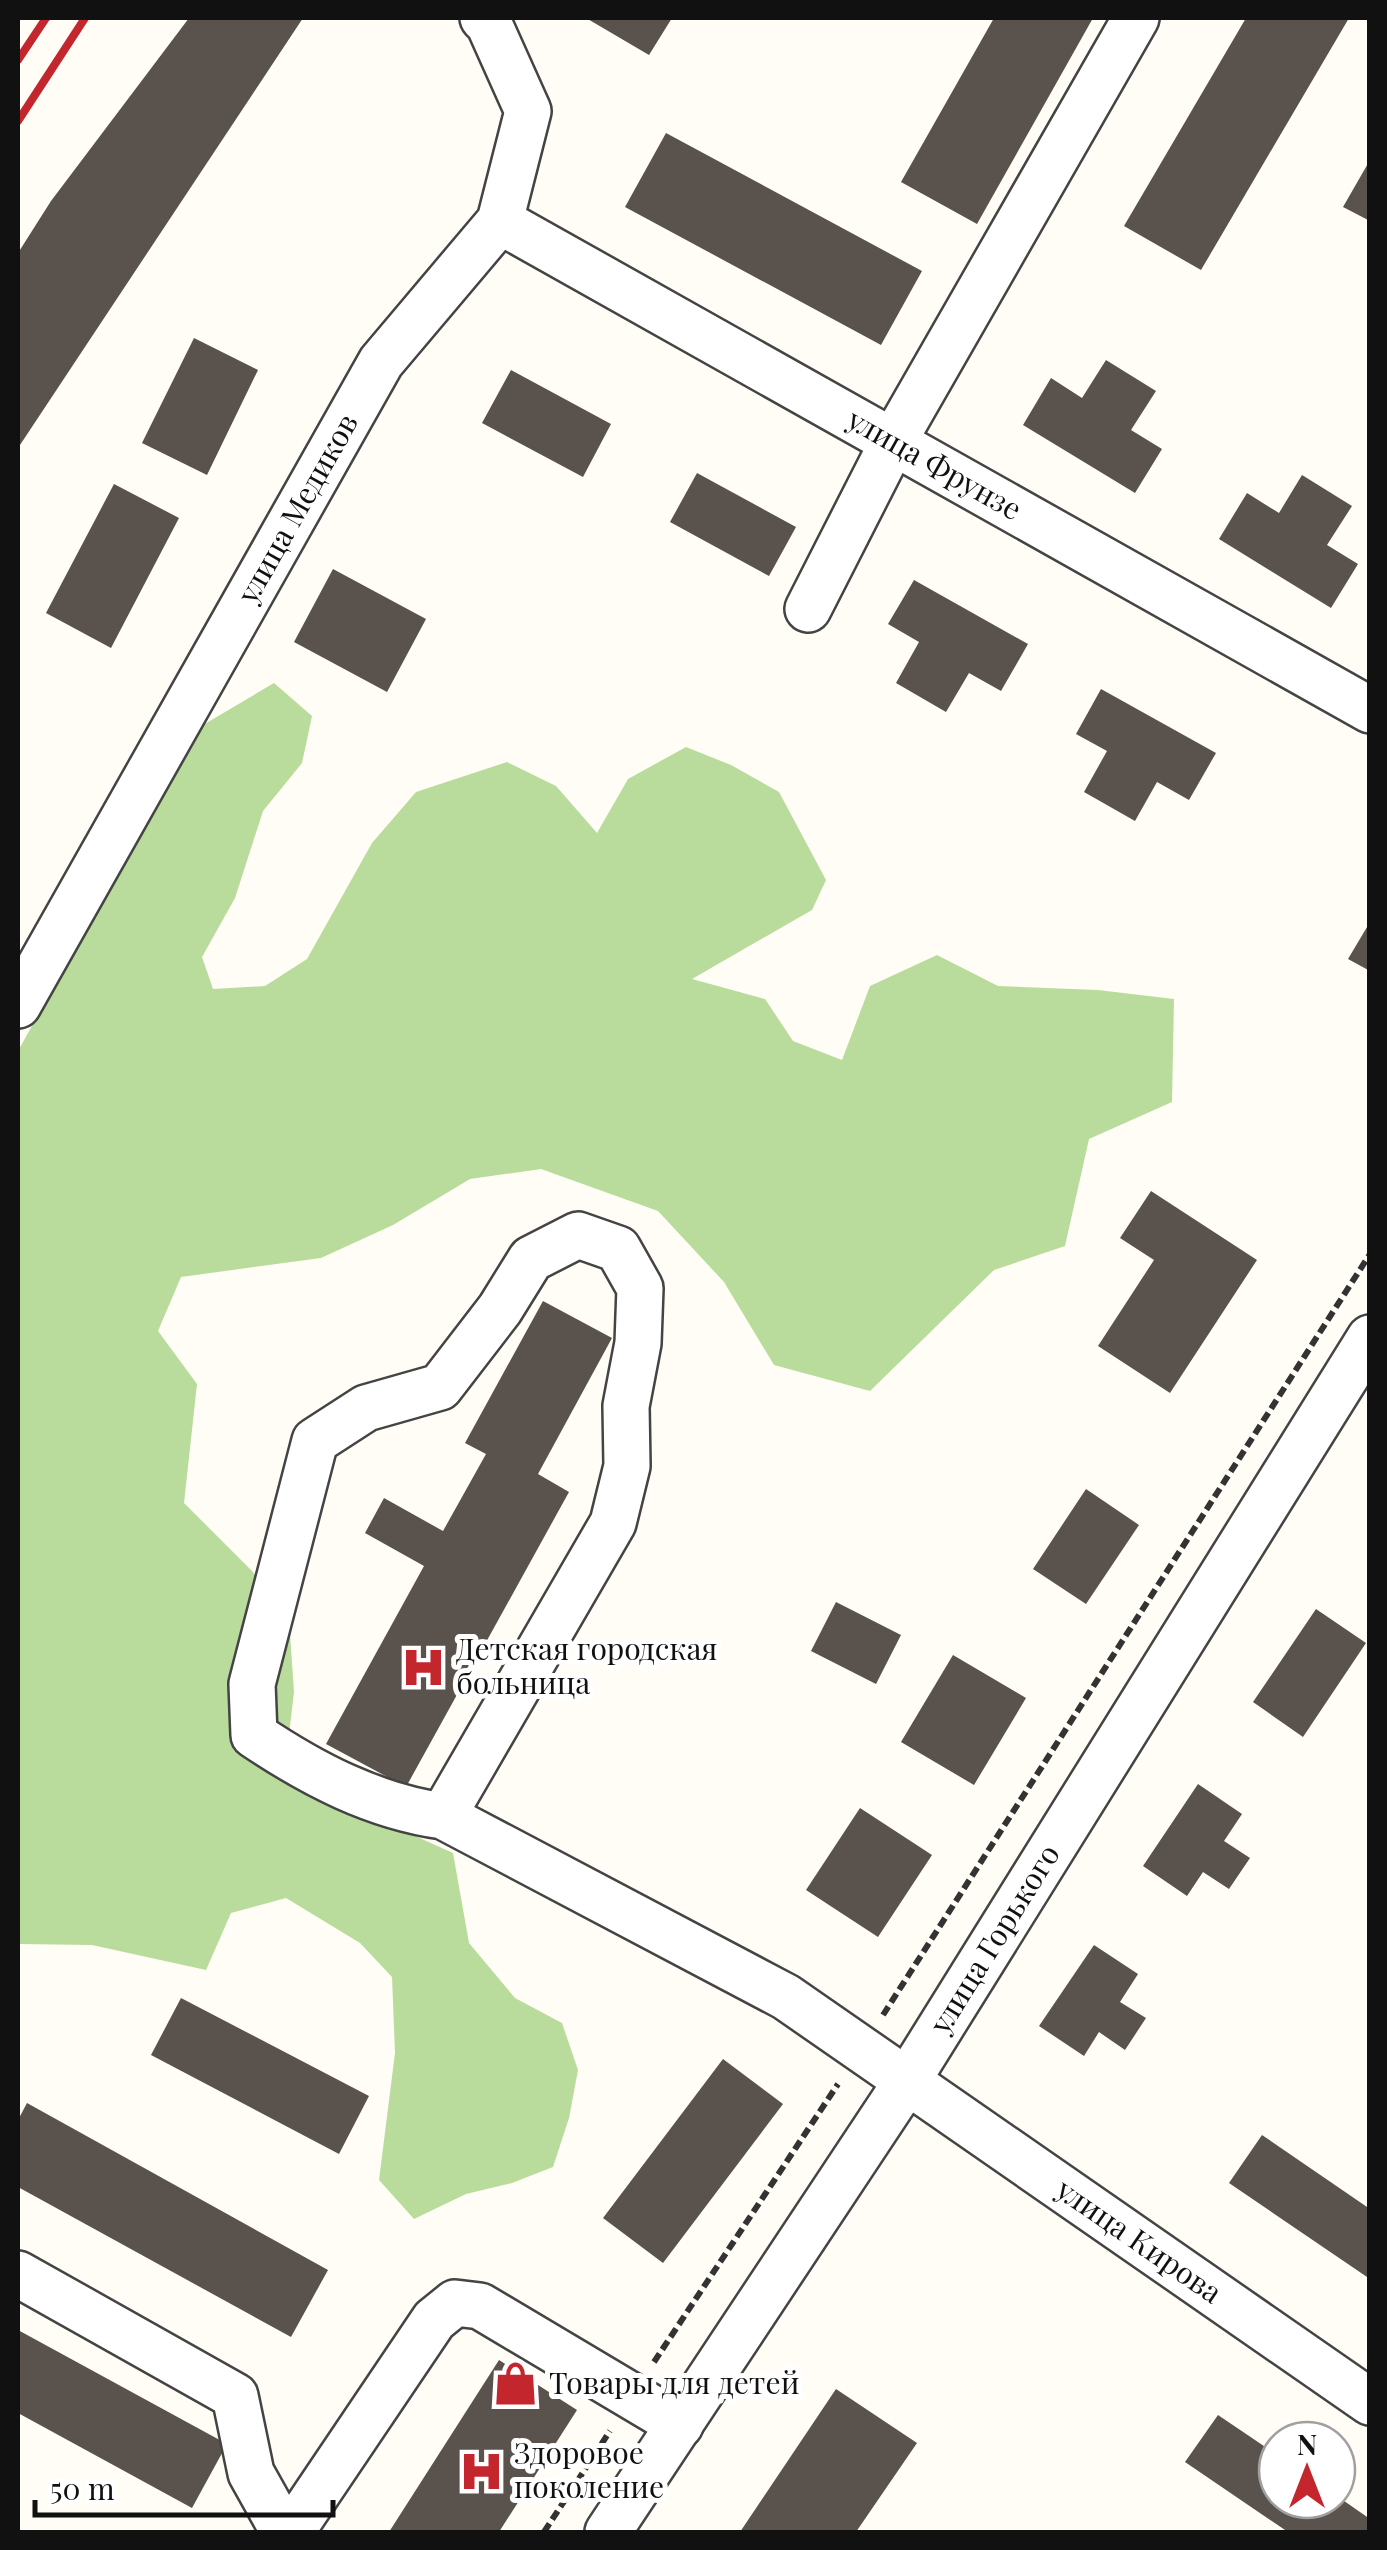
<svg xmlns="http://www.w3.org/2000/svg" width="1387" height="2550" font-family="'Playfair Display',serif">
<style>
.forest{fill:#b9dc9c}
.building{fill:#5a524d}
.lines{fill:none;stroke-linecap:round;stroke-linejoin:round}
.minor-casing{stroke:#444;stroke-width:50}
.path{stroke:#333;stroke-width:6;stroke-dasharray:10 5;stroke-linecap:butt}
.minor{stroke:#fff;stroke-width:45}
.rail{stroke:#c4262e;stroke-width:8}
.labels{text-anchor:middle;stroke-width:10;stroke-linejoin:round;paint-order:stroke}
.street-label{font-size:30px;fill:#111;stroke:#fff}
.poi-label{font-size:30px;fill:#111;stroke:#fff;text-anchor:start}
</style>
<rect width="100%" height="100%" fill="#fffdf5"/>
<path class="forest" d="M274 683 312 716 302 763 263 811 235 898 202 957 213 989 265 986 307 959 372 843 416 792 507 762 556 786 597 833 628 779 686 747 731 765 779 792 826 880 812 910 692 979 765 999 793 1041 842 1060 870 986 937 955 998 986 1098 990 1174 999 1172 1102 1089 1139 1065 1246 994 1270 870 1391 774 1365 724 1282 658 1211 541 1169 470 1179 393 1225 321 1258 181 1277 158 1331 197 1384 184 1503 252 1571 289 1619 294 1692 284 1777 453 1853 469 1943 515 1998 562 2023 578 2070 569 2118 553 2167 512 2183 466 2194 414 2219 379 2180 395 2053 392 1977 360 1943 286 1898 231 1913 206 1970 92 1945 18 1944V1051L198 728Z"/>
<path class="building" d="M189 18H303L18 448V253L51 201Z
M586 18H672L649 55Z
M994 18H1093L977 224 901 182Z
M1246 18H1349L1201 270 1124 226Z
M666 133 922 271 881 345 625 207Z
M1370 160V221L1343 207Z
M194 338 258 370 207 475 142 443Z
M1106 360 1156 391 1131 430 1162 449 1135 493 1023 425 1051 378 1082 398Z
M511 370 611 424 583 477 482 423Z
M697 473 796 527 769 576 670 522Z
M1302 475 1352 506 1327 545 1358 564 1331 608 1219 539 1247 493 1279 513Z
M114 484 179 518 111 648 46 613Z
M333 569 426 619 387 692 294 642Z
M914 580 1028 644 1001 691 969 673 946 712 896 683 919 642 888 624Z
M1101 689 1216 753 1189 800 1157 782 1135 821 1084 792 1107 751 1076 734Z
M1370 922V971L1348 959Z
M1151 1191 1257 1260 1170 1393 1098 1346 1154 1260 1120 1238Z
M543 1301 612 1338 538 1474 569 1492 406 1787 326 1744 424 1566 365 1533 384 1498 443 1531 486 1454 465 1443Z
M1086 1489 1139 1525 1086 1604 1033 1569Z
M836 1602 901 1635 876 1684 811 1651Z
M1316 1609 1366 1643 1303 1737 1253 1702Z
M953 1655 1026 1698 974 1785 901 1742Z
M1198 1784 1242 1814 1224 1841 1250 1858 1229 1889 1203 1872 1187 1896 1143 1866Z
M860 1808 932 1855 878 1937 806 1890Z
M1094 1945 1138 1974 1120 2002 1146 2018 1125 2050 1099 2032 1084 2056 1039 2026Z
M181 1998 369 2096 339 2154 151 2055Z
M723 2059 783 2104 663 2263 603 2218Z
M27 2103 328 2270 291 2337 18 2187V2120Z
M1262 2135 1370 2209V2279L1229 2183Z
M18 2330 227 2444 192 2508 18 2413Z
M499 2360 577 2410 499 2532H389Z
M836 2389 917 2443 856 2532H740Z
M1218 2415 1277 2455V2500H1337V2496L1370 2519V2532H1288L1185 2462Z"/>
<g class="lines">
<defs>
<g id="minor">
<path id="s1" d="M500 221 1370 710"/>
<path d="M808 609 893 442 1136 18"/>
<path id="s2" d="M18 1005 381 362 500 221 528 111 489 24 483 18"/>
<path id="s3" d="M443 1816C373 1806 312 1774 254 1735L252 1684 315 1441 366 1408 440 1387 500 1309 531 1259 578 1235 618 1249 640 1288 638 1343 626 1406 627 1466 613 1523 443 1816 786 1997 1370 2402"/>
<path d="M18 2274 235 2396 251 2473 284 2532"/>
<path d="M291 2532 434 2320 455 2303 480 2306 680 2425"/>
<path id="s4" d="M608 2532 907 2081 1370 1338"/>
</g>
</defs>
<use href="#minor" class="minor-casing"/>
<path class="path" d="M883 2015 1370 1254
M654 2362 838 2084
M544 2532 610 2431"/>
<use href="#minor" class="minor"/>
<path class="rail" d="M18 60 46 18
M18 121 85 18"/>
</g>
<defs>
<symbol id="hospital-bare" viewBox="-9 -9 18 18"><path d="M-5-5h3v3.5h4V-5h3V5h-3V1.5h-4V5h-3Z" fill="#c4262e" stroke="#fff" stroke-width="2.5" paint-order="stroke"/></symbol>
<symbol id="shop-bare" viewBox="-9 -9 18 18"><path d="M-5-2.5h2.3a2.7 3.5 0 0 1 5.4 0H5L5.5 6h-11ZM-1.5-2.5h3a1.5 2.3 0 0 0-3 0Z" fill="#c4262e" stroke="#fff" stroke-width="2.5" paint-order="stroke"/></symbol>
</defs>
<g fill-rule="evenodd">
<use href="#hospital-bare" x="392" y="1636" width="63" height="63"/>
<use href="#shop-bare" x="484" y="2352" width="63" height="63"/>
<use href="#hospital-bare" x="450" y="2440" width="63" height="63"/>
</g>
<g class="labels">
<g class="street-label">
<text dy="10" stroke="none"><textPath href="#s1" startOffset="498">улица Фрунзе</textPath></text>
<text dy="10" stroke="none"><textPath href="#s2" startOffset="570">улица Медиков</textPath></text>
<text dy="10" stroke="none"><textPath href="#s4" startOffset="708">улица Горького</textPath></text>
<text dy="10" stroke="none"><textPath href="#s3" startOffset="2338">улица Кирова</textPath></text>
</g>
<g class="poi-label">
<text x="456" y="1660">Детская городская<tspan x="456" dy="34">больница</tspan></text>
<text x="549" y="2394">Товары для детей</text>
<text x="514" y="2464">Здоровое<tspan x="514" dy="34">поколение</tspan></text>
</g>
</g>
<rect width="1387" height="2550" fill="none" stroke="#111111" stroke-width="40"/>
<g transform="translate(1307 2470)"><circle r="48" fill="#ffffff" stroke="#a0a0a0" stroke-width="2.5"/>
<path d="M0-8L18 38L0 25L-18 38Z" fill="#c4262e"/>
<text y="-15" font-size="28" font-weight="bold" text-anchor="middle" fill="#111111">N</text>
</g>
<path d="M35 2500v15h298v-15" fill="none" stroke="#111111" stroke-width="5"/>
<text x="50" y="2500" font-size="30" fill="#111111" stroke="#ffffff" stroke-width="8" paint-order="stroke">50 m</text>
</svg>
